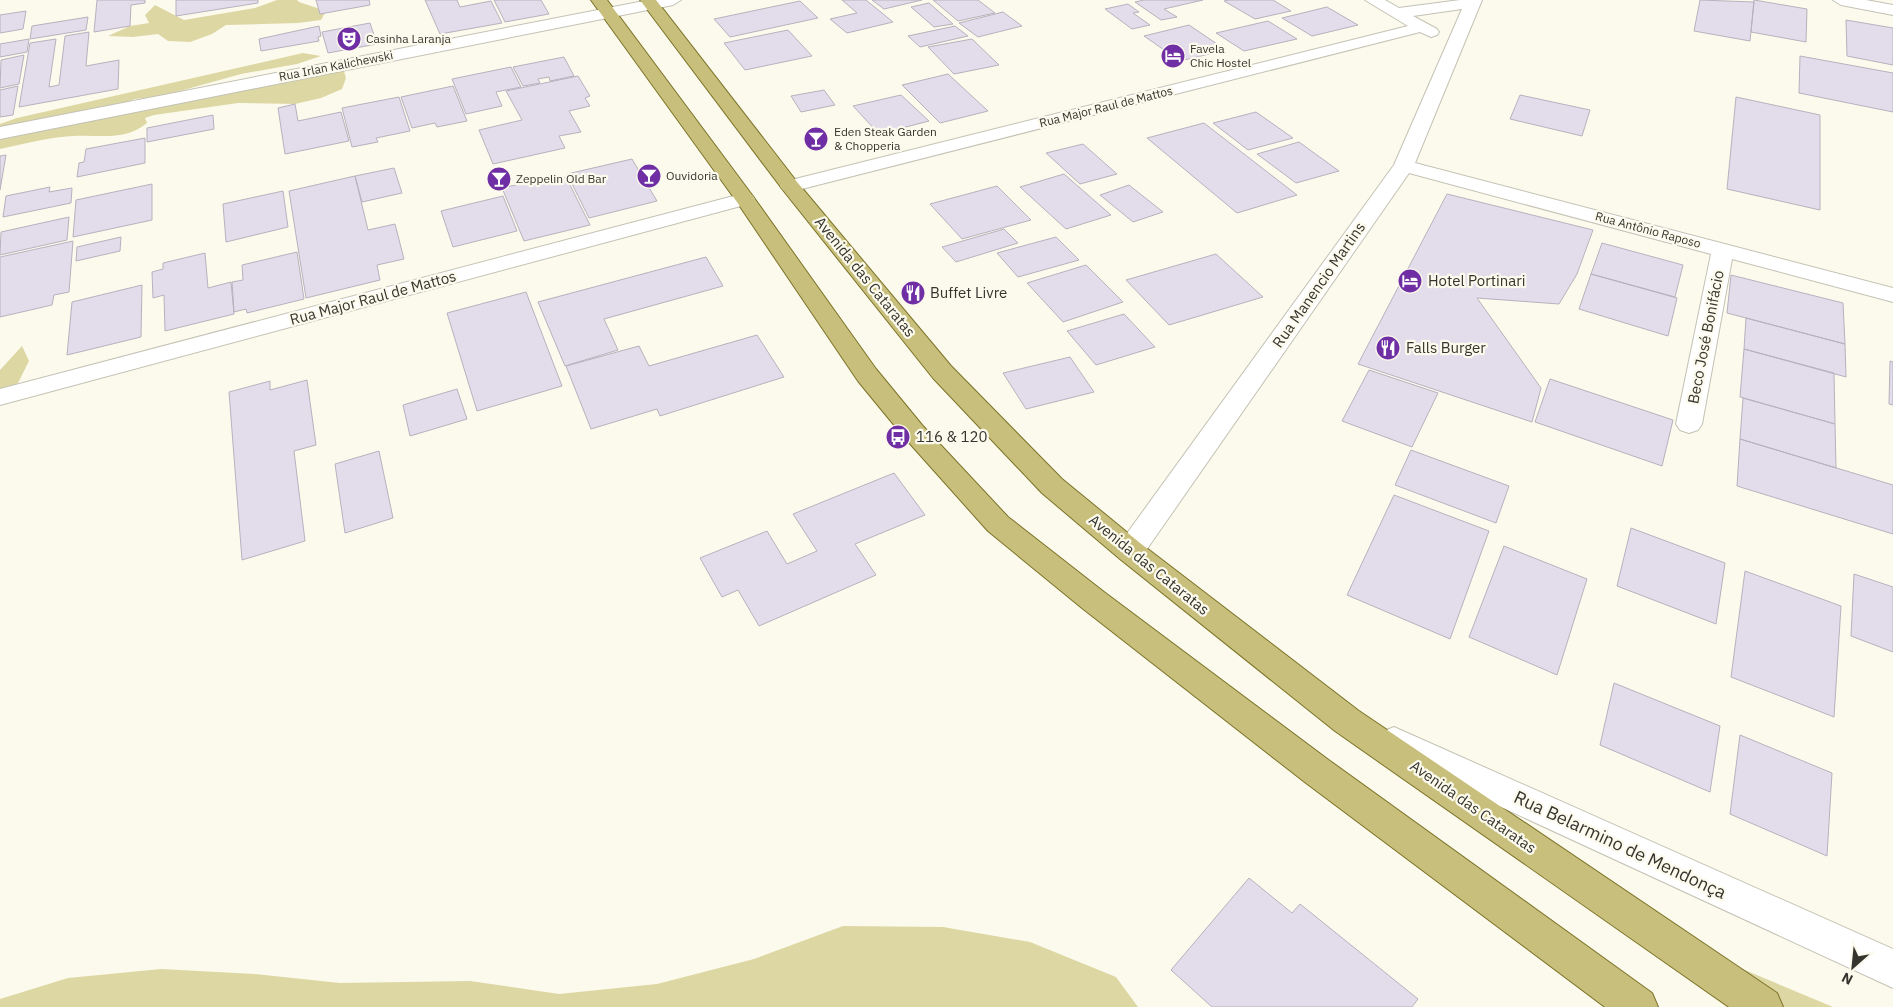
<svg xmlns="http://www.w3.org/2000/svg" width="1893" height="1007" font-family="'IBM Plex Sans',sans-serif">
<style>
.green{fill:#ddd7a4}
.building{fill:#e3ddeb;stroke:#b7b1be}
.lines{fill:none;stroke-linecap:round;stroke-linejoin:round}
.street-casing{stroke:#c3c2b4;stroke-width:2}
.primary-casing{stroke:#7c7328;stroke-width:2}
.street{fill:#fff;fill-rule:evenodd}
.primary{fill:#c8bf7c;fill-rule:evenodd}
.labels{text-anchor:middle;stroke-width:4.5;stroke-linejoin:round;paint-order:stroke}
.far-poi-label{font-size:12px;fill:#35342e;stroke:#fcfaec;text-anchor:start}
.far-street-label{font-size:12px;fill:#35342e;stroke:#fcfaec}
.street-label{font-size:15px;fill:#35342e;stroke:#fcfaec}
.poi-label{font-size:15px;fill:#35342e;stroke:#fcfaec;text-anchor:start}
.near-street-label{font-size:18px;fill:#35342e;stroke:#fcfaec}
</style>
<rect width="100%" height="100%" fill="#fcfaec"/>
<path class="green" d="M277 0H297L299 2 326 11 321 20 298 23 226 25 212 34 190 42 168 41 158 34 133 37 108 36 130 26 149 23 145 15 155 5 184 20 255 8Z
M303 53 321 56 297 64 241 74 162 96 135 99 108 108 343 68 346 78 342 89 321 98 295 104 238 103 154 115 145 118 147 123C124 142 100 134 73 136 49 137 24 144 0 149V124L17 118Z
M22 346 29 361 18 383 0 393V370Z
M843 926 943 927 1030 942 1116 977 1138 1007H0V999L68 978 161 969 255 974 340 983 470 981 559 994 657 984 754 959Z
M1721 960 1833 1007H1784Z"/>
<path class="building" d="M97 0H145V3L131 5 130 26 94 32Z
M176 0H258V3L176 16Z
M316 0H369L370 5 320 14Z
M425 0H457L460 7 491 1 502 23 440 34Z
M494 0H541L549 14 505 22Z
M842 0H866L893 22 847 33 830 19 857 13Z
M872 0H922L884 9Z
M933 0H978L995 13 958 21Z
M1144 0H1203L1164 9 1177 17 1161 20 1135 2Z
M1229 0H1273L1291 11 1255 19 1224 1Z
M1700 0 1754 2 1750 41 1694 31Z
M1754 0 1807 9 1806 42 1751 32Z
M800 1 818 18 730 37 714 19Z
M929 3 953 24 934 27 911 7Z
M1128 4 1139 12 1133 13 1150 25 1132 29 1105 9Z
M1327 7 1358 25 1312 36 1282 18Z
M26 11 23 29 0 33V15Z
M1003 12 1022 26 978 37 959 23Z
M88 17 86 30 30 39 32 26Z
M1846 20 1893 28V65L1847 56Z
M1268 21 1297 39 1244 51 1216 33Z
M370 23 377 44 328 53 322 32Z
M1189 25 1226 50 1180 61 1144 36Z
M319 26 321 36 318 37 319 41 261 51 259 39Z
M955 26 968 36 920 47 908 36Z
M788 30 812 56 745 70 724 43Z
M89 32 86 66 119 60 118 89 19 107 30 43 56 39 49 87 59 85 65 36Z
M29 39 27 52 0 57V44Z
M972 39 999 65 954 74 928 47Z
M24 55 19 84 0 88 1 60Z
M1800 56 1893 73V112L1799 93Z
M564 57 574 76 550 81 549 77 538 79 540 83 523 86 513 67Z
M511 67 521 87 496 92 502 106 466 114 452 79Z
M948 74 988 111 940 123 902 85Z
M578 76 590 96 585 98 590 106 569 111 581 132 559 136 565 148 493 164 479 130 522 120 506 91Z
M18 86 13 115 0 117V90Z
M453 86 467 121 437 127 435 123 412 128 401 97Z
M824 90 835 105 801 112 791 96Z
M901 95 929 121 879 134 853 106Z
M1520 95 1590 110 1582 136 1510 119Z
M399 97 410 131 376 138 378 142 352 147 342 108Z
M1736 97 1820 115V210L1727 189Z
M295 104 298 121 341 112 349 141 285 154 278 108Z
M1256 112 1293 138 1248 150 1213 123Z
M213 115 214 129 147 142V128Z
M1204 123 1297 195 1237 213 1147 138Z
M145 138V163L77 177 79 163 84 162 86 149Z
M1299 142 1339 171 1296 183 1257 154Z
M1083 144 1117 174 1080 184 1046 153Z
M6 155 0 190V156Z
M632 159 657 201 589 218 567 174Z
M394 168 402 193 362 202 355 176Z
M1064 174 1111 215 1066 229 1020 187Z
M355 176 368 230 395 224 404 259 377 265 380 280 306 298 289 191Z
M566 177 590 225 524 241 502 188 547 178 548 181Z
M152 184V220L73 237 76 200Z
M1129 185 1163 212 1133 222 1100 195Z
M997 186 1031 220 962 239 930 204Z
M50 187 49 192 72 188 71 203 3 217 6 196Z
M283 191 288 227 226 242 223 204Z
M1447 194 1593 230 1577 274 1559 304 1477 298 1541 388 1532 422 1358 364Z
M503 196 517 231 453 247 441 211Z
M69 217 67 240 0 255 1 232Z
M1004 229 1018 243 956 262 942 247Z
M121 237 120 251 76 261 77 247Z
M1056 237 1079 260 1018 277 997 253Z
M73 241 69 292 54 295 52 305 0 317V257Z
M1602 243 1683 265 1675 297 1591 274Z
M297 252 304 299 247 313 246 309 234 312 232 282 243 280 242 265Z
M205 253 208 288 231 282 234 314 165 331 164 295 153 298 152 272 163 269V263Z
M1216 254 1263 297 1169 325 1126 280Z
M706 257 723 286 604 319 618 350 565 366 538 302Z
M1086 265 1123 302 1063 322 1027 283Z
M1591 274 1677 298 1668 336 1579 309Z
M1731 275 1843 303 1845 344 1727 313Z
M142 285 141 337 67 355 72 302Z
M526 292 562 386 477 411 447 313Z
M1124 314 1155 347 1096 365 1067 331Z
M1746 318 1845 344 1846 377 1744 349Z
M757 335 784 377 660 416 657 409 591 429 566 366 639 346 649 366Z
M1744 349 1834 373 1835 424 1740 397Z
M1070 357 1094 392 1026 409 1003 373Z
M1890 361 1893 362V405L1889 404Z
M1369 370 1438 393 1412 447 1342 421Z
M1550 379 1673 420 1662 466 1535 422Z
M307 380 316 445 294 451 305 541 242 560 229 392 270 381V390Z
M457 389 467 419 410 436 403 405Z
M1743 398 1835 424 1836 468 1740 439Z
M1740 439 1893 485V534L1737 486Z
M1411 450 1509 486 1496 523 1395 485Z
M379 451 393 518 345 533 335 464Z
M894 473 925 515 855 544 876 575 759 626 738 590 722 597 700 558 767 531 787 564 817 551 793 514Z
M1394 495 1489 531 1450 639 1347 595Z
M1631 528 1725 563 1716 624 1617 586Z
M1504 546 1587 579 1557 675 1469 637Z
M1745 571 1841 606 1834 717 1731 677Z
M1854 574 1893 587V652L1851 636Z
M1614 683 1720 726 1710 792 1600 745Z
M1740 735 1832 773 1827 856 1730 814Z
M1249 878 1292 913 1300 904 1418 999 1412 1007H1212L1171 970Z"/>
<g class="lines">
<defs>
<path id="street" d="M649 0H681L673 5 0 139V127Z
M1365 0H1385L1399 8 1460 0H1482L1415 163 1893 288V302L1732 259 1702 424 1698 430 1689 433 1680 430 1676 424 1711 254 1409 173 1140 559 1130 562 1120 559 1116 551 1120 543 1394 165 1462 9 1413 16 1437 29 1439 32 1437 35 1431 37 1420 32 790 192 783 190 780 186 783 182 1408 26Z
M1833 0H1866L1893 5V15L1841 5Z
M745 193 752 195 755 199 752 203 0 405V389Z
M1394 727 1893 949V988L1382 752 1377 742 1382 732Z"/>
<path id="primary" d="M591 0H607L752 195 876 369 922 425 1008 517 1104 592 1330 761 1652 993 1658 1007H1605L1306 783 1082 608 988 531 904 437 858 381 737 202Z
M640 0H656L797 182 951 366 1062 479 1140 543 1359 711 1777 993 1783 1007H1729L1335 731 1120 559 1042 493 933 378 783 190Z"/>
</defs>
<use href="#street" class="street-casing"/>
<use href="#primary" class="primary-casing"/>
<use href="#street" class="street"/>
<use href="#primary" class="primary"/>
</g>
<defs>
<symbol id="theatre-disc" viewBox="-11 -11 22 22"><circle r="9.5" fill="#6f2ea3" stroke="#fcfaec"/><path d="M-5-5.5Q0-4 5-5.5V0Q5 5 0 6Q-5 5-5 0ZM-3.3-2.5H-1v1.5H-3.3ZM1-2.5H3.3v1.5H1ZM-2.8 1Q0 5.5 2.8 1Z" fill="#fff"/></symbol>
<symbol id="hotel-disc" viewBox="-11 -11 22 22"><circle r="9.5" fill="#6f2ea3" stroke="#fcfaec"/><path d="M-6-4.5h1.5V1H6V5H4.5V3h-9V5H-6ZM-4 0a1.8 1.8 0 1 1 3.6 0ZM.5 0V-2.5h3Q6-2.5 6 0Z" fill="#fff"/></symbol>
<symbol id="bar-disc" viewBox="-11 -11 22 22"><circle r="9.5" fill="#6f2ea3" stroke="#fcfaec"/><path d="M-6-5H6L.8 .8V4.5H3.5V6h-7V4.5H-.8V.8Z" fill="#fff"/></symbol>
<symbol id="restaurant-disc" viewBox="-11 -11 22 22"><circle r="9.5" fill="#6f2ea3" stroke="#fcfaec"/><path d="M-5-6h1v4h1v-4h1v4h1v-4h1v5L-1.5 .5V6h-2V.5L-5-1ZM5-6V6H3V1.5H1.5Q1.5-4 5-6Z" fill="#fff"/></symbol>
<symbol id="bus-disc" viewBox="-11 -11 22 22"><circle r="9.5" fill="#6f2ea3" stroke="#fcfaec"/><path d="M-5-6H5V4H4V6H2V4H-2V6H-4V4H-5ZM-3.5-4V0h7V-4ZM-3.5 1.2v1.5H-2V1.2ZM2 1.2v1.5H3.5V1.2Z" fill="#fff"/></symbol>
</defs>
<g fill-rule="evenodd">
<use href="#theatre-disc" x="335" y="25" width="28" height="28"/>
<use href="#hotel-disc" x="1159" y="42" width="28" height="28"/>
<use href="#bar-disc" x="802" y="125" width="28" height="28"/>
<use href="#bar-disc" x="635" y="162" width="28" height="28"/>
<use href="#bar-disc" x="485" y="165" width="28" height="28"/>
<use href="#hotel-disc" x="1396" y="267" width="28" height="28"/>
<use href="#restaurant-disc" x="899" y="279" width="28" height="28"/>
<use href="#restaurant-disc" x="1374" y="334" width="28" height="28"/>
<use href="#bus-disc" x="884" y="423" width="28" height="28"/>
</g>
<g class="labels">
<g class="far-poi-label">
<text x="366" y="43">Casinha Laranja</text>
<text x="1190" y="53">Favela<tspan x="1190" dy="14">Chic Hostel</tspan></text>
<text x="834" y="136">Eden Steak Garden<tspan x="834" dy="14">&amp; Chopperia</tspan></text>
<text x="666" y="180">Ouvidoria</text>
<text x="516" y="183">Zeppelin Old Bar</text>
</g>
<g class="far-street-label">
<text transform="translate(336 66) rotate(-11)" y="4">Rua Irlan Kalichewski</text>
<text transform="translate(1106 107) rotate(-14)" y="4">Rua Major Raul de Mattos</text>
<text transform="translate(1648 230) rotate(15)" y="4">Rua Antônio Raposo</text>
</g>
<g class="street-label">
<text transform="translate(865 277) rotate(51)" y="5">Avenida das Cataratas</text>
<text transform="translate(1319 285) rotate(-55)" y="5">Rua Manencio Martins</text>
<text transform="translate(373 298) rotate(-15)" y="5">Rua Major Raul de Mattos</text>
<text transform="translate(1706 337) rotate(-79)" y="5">Beco José Bonifácio</text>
<text transform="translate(1149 565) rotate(39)" y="5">Avenida das Cataratas</text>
<text transform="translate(1473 807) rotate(35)" y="5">Avenida das Cataratas</text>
</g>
<g class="poi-label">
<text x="1428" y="286">Hotel Portinari</text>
<text x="930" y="298">Buffet Livre</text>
<text x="1406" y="353">Falls Burger</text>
<text x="916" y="442">116 &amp; 120</text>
</g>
<g class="near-street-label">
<text transform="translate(1620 845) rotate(25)" y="6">Rua Belarmino de Mendonça</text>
</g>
</g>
<g transform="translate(1853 967) rotate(207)" stroke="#fcfaec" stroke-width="4" paint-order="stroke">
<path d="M0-4L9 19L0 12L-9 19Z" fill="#35342e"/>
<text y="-8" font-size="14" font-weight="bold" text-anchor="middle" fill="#35342e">N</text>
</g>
</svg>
